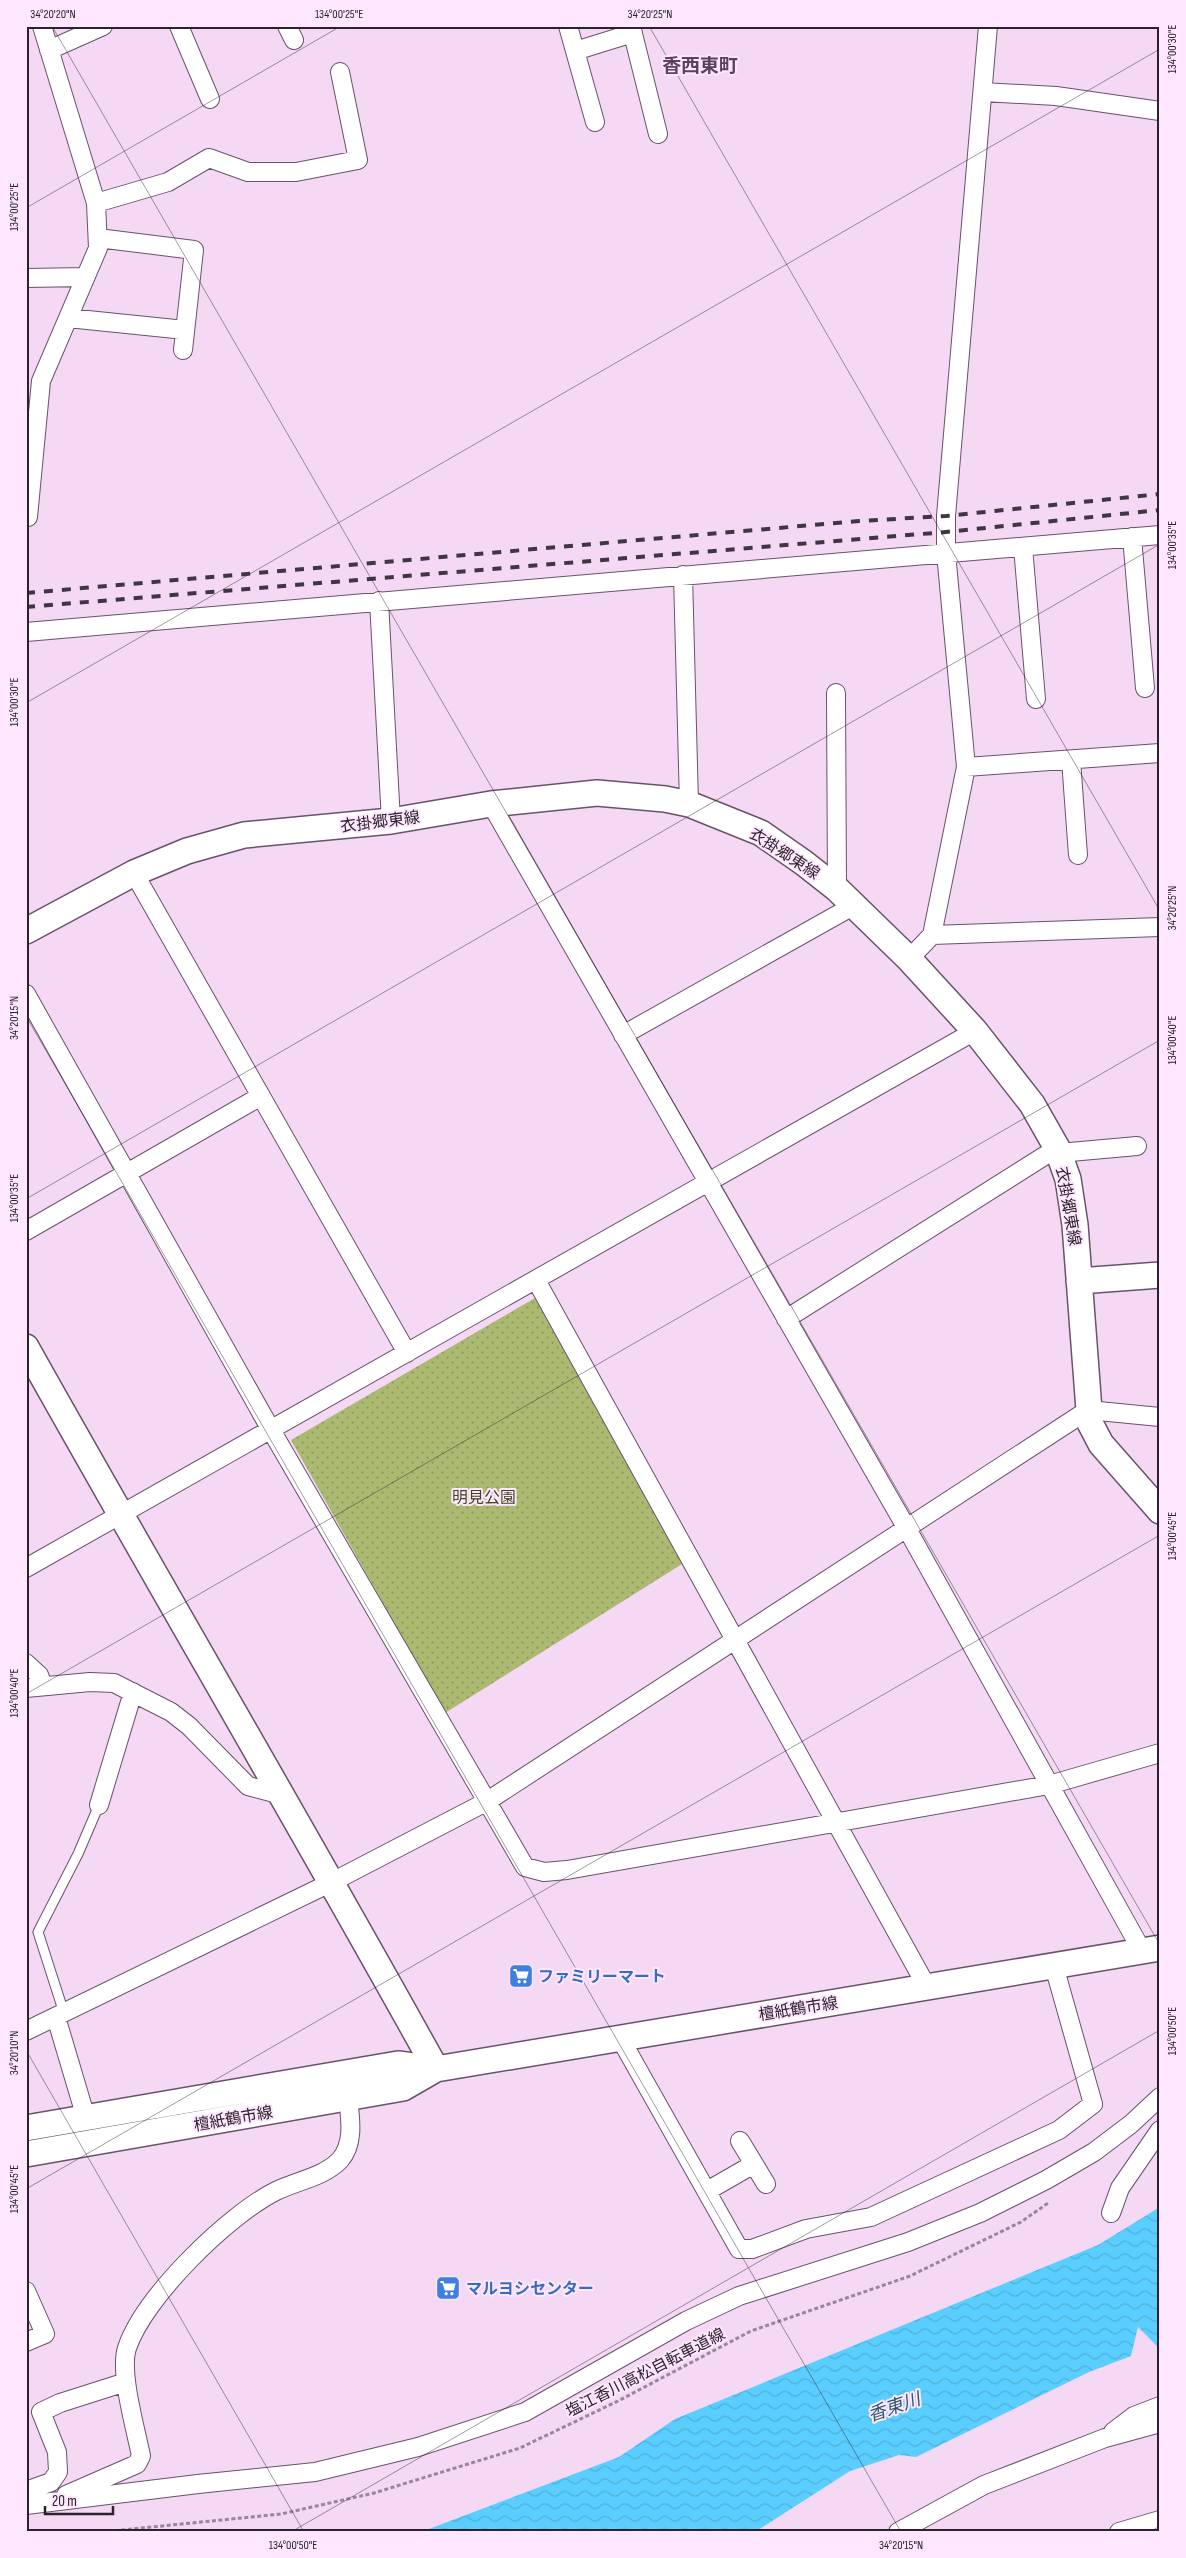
<svg xmlns="http://www.w3.org/2000/svg" width="1186" height="2558" font-family="'Sofia Sans Condensed','Noto Sans JP',sans-serif">
<style>
.grass{fill:url(#grass-dots)}
.water{fill:url(#water-waves)}
.lines{fill:none;stroke-linecap:round;stroke-linejoin:round}
.lane-casing{stroke:#6a526a;stroke-width:11}
.street-casing{stroke:#6a526a;stroke-width:20}
.secondary-casing{stroke:#6a526a;stroke-width:28}
.path{stroke:#9a869a;stroke-width:3;stroke-dasharray:4 2.5;stroke-linecap:butt}
.lane{stroke:#fff;stroke-width:9}
.street{stroke:#fff;stroke-width:18}
.secondary{stroke:#fff;stroke-width:25}
.rail{stroke:#413541;stroke-width:4;stroke-dasharray:9 9;stroke-linecap:butt}
.ticks{fill:none;stroke:#2c222c;stroke-width:1;stroke-opacity:0.45}
.labels{text-anchor:middle;stroke-width:4;stroke-linejoin:round;paint-order:stroke}
.street-label{font-size:16px;fill:#2c222c;stroke:#fee7fe}
.park-label{font-size:16px;fill:#3f461d;stroke:#fee7fe}
.shop-label{font-size:16px;font-weight:bold;fill:#366cbe;stroke:#fee7fe;text-anchor:start}
.water-label{font-size:18px;font-style:italic;fill:#29586d;stroke:#fee7fe}
.quarter-label{font-size:19px;font-weight:bold;fill:#5a435a;stroke:#fee7fe}
.neatline{fill:none;stroke:#2c222c;stroke-width:2}
.ticks-label{font-size:12px;text-anchor:middle;fill:#2c222c}
</style>
<defs>
<pattern id="grass-dots" width="8" height="8" patternUnits="userSpaceOnUse" patternTransform="scale(1.25)"><rect width="8" height="8" fill="#acba71"/><path d="M2 2h.1M6 6h.1" fill="none" stroke="#8c975d" stroke-width="1.8" stroke-linecap="round"/></pattern>
<pattern id="water-waves" width="16" height="10" patternUnits="userSpaceOnUse" patternTransform="scale(1.25)"><rect width="16" height="10" fill="#5acefe"/><path d="M0 5q4-4 8 0t8 0" fill="none" stroke="#4eb1da"/></pattern>
</defs>
<rect width="100%" height="100%" fill="#f4d8f4"/>
<path class="grass" d="M535 1298 682 1564 445 1713 291 1440Z"/>
<path class="water" d="M1160 2207V2349L1138 2327 1131 2356 1089 2372 916 2457 899 2455 850 2471 755 2532H421L619 2457 675 2419 1098 2245Z"/>
<g class="lines">
<defs>
<path id="lane" d="M64 2013 38 1932 78 1854 99 1805"/>
<path id="street" d="M179 26 210 99
M287 26 294 40
M568 26 595 122
M631 26 658 134
M49 50 103 26
M575 51 633 33
M983 92 1056 96 1160 111
M96 203 168 182 209 158 248 172H296L358 160 340 72
M98 238 194 250 183 350
M26 278 85 277
M68 318 185 330
M28 517 41 381 98 248 96 203 42 26
M1132 537 1145 688
M1023 547 1036 699
M683 575 689 804
M379 601 391 821
M26 632 1160 535
M836 693 837 889
M1071 760 1078 855
M966 767 1160 753
M491 804 906 1527 1142 1951
M134 873 407 1353
M932 935 1160 927
M909 959 932 935 966 767 946 553V516L988 26
M26 994 271 1430 525 1867 544 1872 567 1870 1049 1785 1160 1753
M623 1035 853 906
M1059 1153 1137 1146
M26 1231 261 1096
M536 1280 927 1987
M786 1319 1057 1148
M26 1568 975 1031
M26 1663 39 1675 43 1686
M26 1688 90 1682 114 1683 171 1712 189 1726 248 1786 282 1795
M99 1805 133 1692
M56 2017 86 2118
M26 2031 332 1882 486 1802 1088 1410 1160 1417
M620 2038 739 2249H752L806 2229 871 2217 1059 2130 1093 2104 1054 1966
M740 2141 766 2184
M707 2191 754 2164
M1111 2213 1120 2188 1160 2130
M26 2291 45 2334 26 2342
M1113 2432 1134 2416 1160 2406
M26 2491 51 2482 58 2472 57 2452 41 2412 60 2403 126 2382
M66 2495 137 2464 141 2456C136 2430 119 2372 127 2348 144 2297 228 2215 276 2191 296 2181 324 2177 340 2160 355 2143 350 2117 348 2098
M26 2505 198 2484 315 2472 418 2447 525 2412 686 2321 739 2296 908 2242 980 2213 1046 2180 1094 2152 1131 2124 1160 2097
M898 2532 984 2485 1105 2438 1160 2423
M1119 2532 1160 2520"/>
<path id="secondary" d="M26 931 134 873 187 851 244 835 391 821 491 804 597 793 665 799 689 804 761 833 804 863 837 889 909 959 975 1031 1032 1104 1057 1148 1068 1179 1075 1225 1090 1423 1101 1444 1160 1511
M1079 1281 1160 1275
M26 1347C161 1588 302 1827 436 2069
M26 2128 398 2064 436 2069 1160 1948
M26 2154 403 2088 436 2069"/>
</defs>
<use href="#lane" class="lane-casing"/>
<use href="#street" class="street-casing"/>
<use href="#secondary" class="secondary-casing"/>
<path class="path" d="M102 2532 281 2514 374 2493 520 2448 618 2401 751 2331 910 2276 1021 2222 1048 2203"/>
<use href="#lane" class="lane"/>
<use href="#street" class="street"/>
<use href="#secondary" class="secondary"/>
<path class="rail" d="M26 593 859 521 946 516 1160 494
M26 607 946 532 1160 510"/>
</g>
<path class="ticks" d="M52 26 1160 1945M649 26 1160 911M26 208 341 26M26 703 1160 49M26 1016 901 2532M26 1199 1160 544M26 1694 1160 1040M26 2050 304 2532M26 2189 1160 1535M291 2532 1160 2030M1149 2532 1160 2526"/>
<defs>
<symbol id="supermarket-square" viewBox="-11 -11 22 22"><rect x="-9" y="-9" width="18" height="18" rx="4" fill="#3f7fe0" stroke="#fee7fe"/><path d="M-6-5.5h2.5l.6 2H6L4.5 2H-2.5L-4.4-4H-6ZM-1.5 3.2a1.3 1.3 0 1 0 .1 0ZM3 3.2a1.3 1.3 0 1 0 .1 0Z" fill="#fff"/></symbol>
</defs>
<g fill-rule="evenodd">
<use href="#supermarket-square" x="507" y="1962" width="28" height="28"/>
<use href="#supermarket-square" x="434" y="2274" width="28" height="28"/>
</g>
<g class="labels">
<g class="street-label">
<text transform="translate(380 821) rotate(-7)" y="6">衣掛郷東線</text>
<text transform="translate(785 853) rotate(33)" y="6">衣掛郷東線</text>
<text transform="translate(1069 1206) rotate(80)" y="6">衣掛郷東線</text>
<text transform="translate(798 2008) rotate(-9)" y="6">檀紙鶴市線</text>
<text transform="translate(233 2118) rotate(-10)" y="6">檀紙鶴市線</text>
<text transform="translate(645 2372) rotate(-27)" y="6">塩江香川高松自転車道線</text>
</g>
<g class="park-label">
<text x="484" y="1503">明見公園</text>
</g>
<g class="shop-label">
<text x="538" y="1982">ファミリーマート</text>
<text x="466" y="2294">マルヨシセンター</text>
</g>
<g class="water-label">
<text transform="translate(894 2407) rotate(-19)" y="6">香東川</text>
</g>
<g class="quarter-label">
<text x="700" y="72">香西東町</text>
</g>
</g>
<rect width="1186" height="2558" fill="none" stroke="#fee7fe" stroke-width="55"/>
<path d="M45 2506v8h68v-8" fill="none" stroke="#2c222c" stroke-width="2.5"/>
<text x="52" y="2506" font-size="15" fill="#2c222c" stroke="#fee7fe" stroke-width="4" paint-order="stroke">20 m</text>
<rect x="28" y="28" width="1130" height="2502" class="neatline"/>
<g class="ticks-label">
<text x="53" y="18">34°20'20"N</text>
<text x="339" y="18">134°00'25"E</text>
<text x="650" y="18">34°20'25"N</text>
<text transform="translate(1172 49) rotate(-90)" y="4">134°00'30"E</text>
<text transform="translate(14 207) rotate(-90)" y="4">134°00'25"E</text>
<text transform="translate(1172 545) rotate(-90)" y="4">134°00'35"E</text>
<text transform="translate(14 702) rotate(-90)" y="4">134°00'30"E</text>
<text transform="translate(1172 908) rotate(-90)" y="4">34°20'25"N</text>
<text transform="translate(14 1018) rotate(-90)" y="4">34°20'15"N</text>
<text transform="translate(1172 1040) rotate(-90)" y="4">134°00'40"E</text>
<text transform="translate(14 1198) rotate(-90)" y="4">134°00'35"E</text>
<text transform="translate(1172 1536) rotate(-90)" y="4">134°00'45"E</text>
<text transform="translate(14 1693) rotate(-90)" y="4">134°00'40"E</text>
<text transform="translate(1172 2031) rotate(-90)" y="4">134°00'50"E</text>
<text transform="translate(14 2053) rotate(-90)" y="4">34°20'10"N</text>
<text transform="translate(14 2189) rotate(-90)" y="4">134°00'45"E</text>
<text x="293" y="2549">134°00'50"E</text>
<text x="901" y="2549">34°20'15"N</text>
</g>
</svg>
